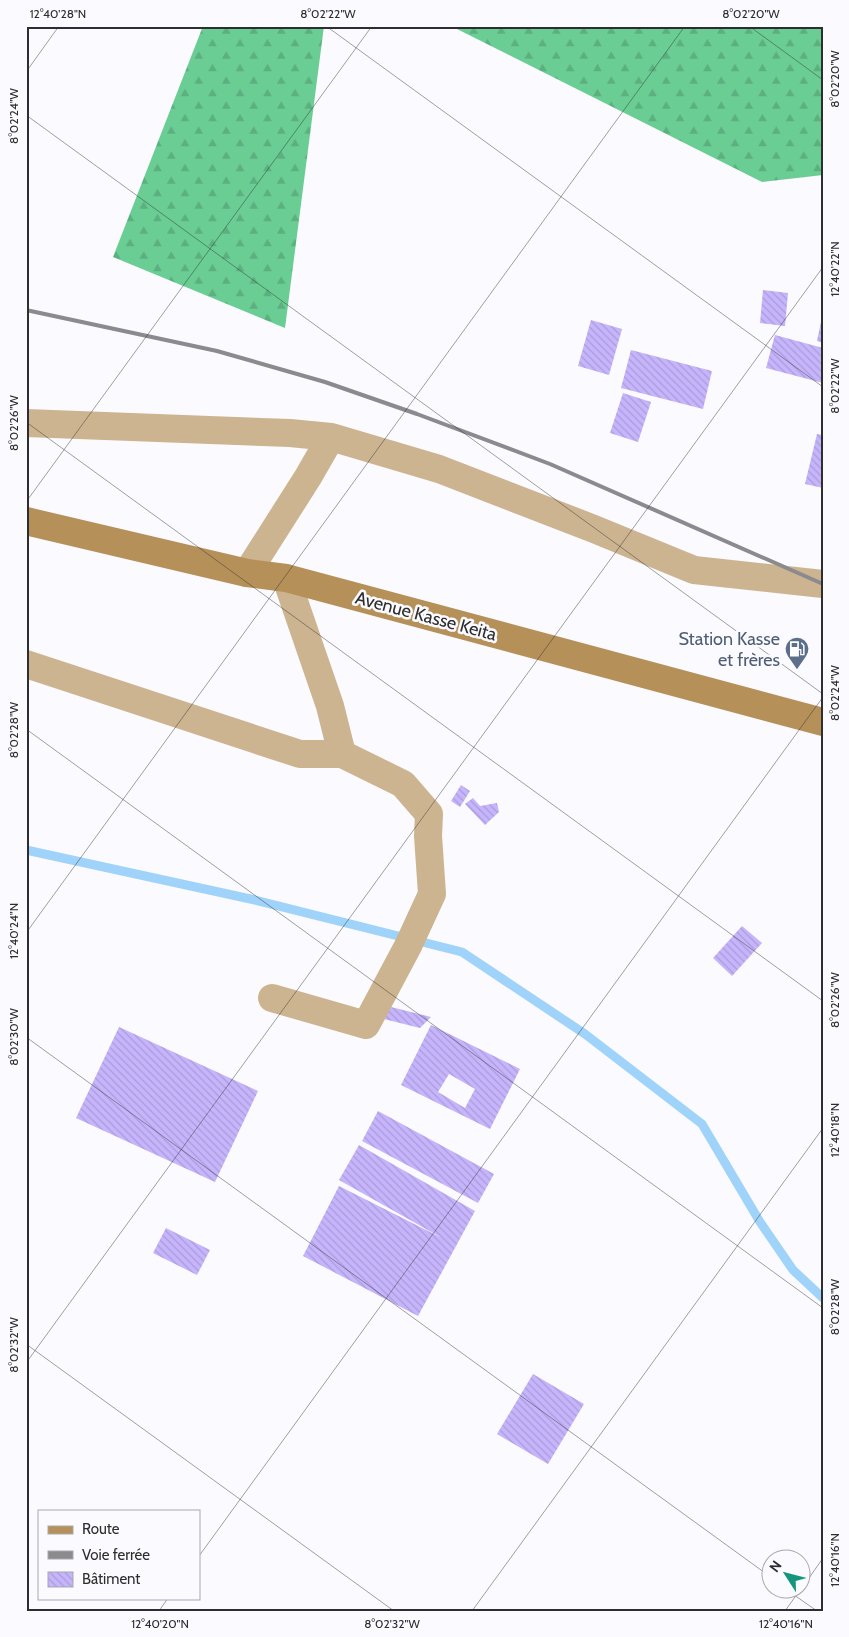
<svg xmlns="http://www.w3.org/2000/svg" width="849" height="1637" font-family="Cabin,sans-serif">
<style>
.forest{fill:url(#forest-firs)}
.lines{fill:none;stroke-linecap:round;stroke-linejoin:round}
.stream{stroke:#a0d3f9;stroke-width:9}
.building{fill:url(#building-back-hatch);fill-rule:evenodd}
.street{stroke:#cdb490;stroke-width:28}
.secondary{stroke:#b59059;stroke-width:28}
.rail{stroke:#8b8b8d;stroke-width:4}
.ticks{fill:none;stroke:#2e2e2f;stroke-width:1;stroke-opacity:0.45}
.labels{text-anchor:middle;stroke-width:5;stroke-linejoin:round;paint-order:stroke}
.street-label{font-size:18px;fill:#2e2e2f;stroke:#fbfafe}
.service-label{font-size:18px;fill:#4e5e75;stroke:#fbfafe;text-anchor:end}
.neatline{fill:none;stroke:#2e2e2f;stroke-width:2}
.ticks-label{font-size:12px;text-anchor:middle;fill:#2e2e2f}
</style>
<defs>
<pattern id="forest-firs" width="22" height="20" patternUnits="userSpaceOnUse" patternTransform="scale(1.25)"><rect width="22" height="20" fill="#6acd93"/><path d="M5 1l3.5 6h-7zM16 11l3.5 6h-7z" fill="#5cb07f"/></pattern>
<pattern id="building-back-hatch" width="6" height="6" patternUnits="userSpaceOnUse" patternTransform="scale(1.25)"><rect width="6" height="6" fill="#c6b5fc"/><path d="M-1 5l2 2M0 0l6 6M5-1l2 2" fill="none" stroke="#aa9cd8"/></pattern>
</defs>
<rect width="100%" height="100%" fill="#fbfafe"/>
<path class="forest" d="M203 26H324L285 328 113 257Z
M451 26H823V175L762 182Z"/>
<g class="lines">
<path class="stream" d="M26 850 255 900 462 952 585 1034 702 1124 760 1222 793 1270 823 1298"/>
</g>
<path class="building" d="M763 290 788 293 785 326 760 323Z
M822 317H823V343L817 341Z
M591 320 622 329 609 375 578 366Z
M775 335 823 348V383L766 368Z
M631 350 712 371 703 409 621 388Z
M623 393 651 402 638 442 610 433Z
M817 434 823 435V488L805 484Z
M461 785 470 791 460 807 451 801Z
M473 798 480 806 497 803 499 812 485 825 465 804Z
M742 926 762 943 732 976 713 958Z
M387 1006 431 1017 420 1028 384 1019Z
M431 1025 520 1069 490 1129 401 1085ZM449 1074 475 1089 465 1108 438 1092Z
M119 1027 258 1091 215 1182 76 1118Z
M378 1111 494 1174 478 1203 362 1141Z
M359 1145 475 1211 418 1316 303 1256 339 1186 442 1238 339 1180Z
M166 1228 210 1250 197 1275 153 1253Z
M533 1374 584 1404 548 1464 497 1434Z"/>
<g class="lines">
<path class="street" d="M26 423 290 433 331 437 439 469 594 529 694 570 823 584
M247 573 308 477 331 437
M26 664 300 754H342
M272 998 366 1025 408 946 432 894 428 836 429 814 403 784 342 754 330 706 286 578"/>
<path class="secondary" d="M26 521 247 573 286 578 823 722"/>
<path class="rail" d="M26 310 217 351 325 382 417 414 550 464 823 584"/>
</g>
<path class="ticks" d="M326 26 823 387M749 26 823 80M26 72 59 26M26 115 823 694M26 422 823 1001M26 502 372 26M26 729 823 1308M26 933 685 26M26 1037 772 1578M26 1344 394 1611M26 1363 823 267M199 1556 823 697M802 1588 823 1558M787 1590 817 1611M159 1611 168 1598M472 1611 823 1128M785 1611 800 1590"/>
<defs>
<symbol id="fuel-pin" viewBox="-11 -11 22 30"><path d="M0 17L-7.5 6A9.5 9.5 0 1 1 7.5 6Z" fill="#5c6f8a" stroke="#fbfafe"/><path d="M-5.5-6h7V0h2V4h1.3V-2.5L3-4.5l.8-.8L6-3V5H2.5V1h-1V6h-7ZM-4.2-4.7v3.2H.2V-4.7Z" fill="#fff"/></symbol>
</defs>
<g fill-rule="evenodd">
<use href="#fuel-pin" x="783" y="635" width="28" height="38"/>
</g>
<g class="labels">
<g class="street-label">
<text transform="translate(426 616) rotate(15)" y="6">Avenue Kasse Keita</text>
</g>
<g class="service-label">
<text x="780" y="645">Station Kasse<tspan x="780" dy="21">et frères</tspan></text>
</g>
</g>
<rect width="849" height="1637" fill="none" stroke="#fbfafe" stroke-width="55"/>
<rect x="38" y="1510" width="162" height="90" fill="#fbfafe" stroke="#a9a8ab"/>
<rect x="48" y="1526" width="25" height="8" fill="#b59059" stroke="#a9a8ab"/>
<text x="82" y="1534" font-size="15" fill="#2e2e2f">Route</text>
<rect x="48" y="1551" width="25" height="8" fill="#8b8b8d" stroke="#a9a8ab"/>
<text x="82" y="1560" font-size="15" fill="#2e2e2f">Voie ferrée</text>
<rect x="48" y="1572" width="25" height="15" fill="url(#building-back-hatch)" stroke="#a9a8ab"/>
<text x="82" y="1584" font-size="15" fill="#2e2e2f">Bâtiment</text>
<g transform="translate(786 1574) rotate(306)"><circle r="24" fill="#fbfafe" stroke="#a9a8ab"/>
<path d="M0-4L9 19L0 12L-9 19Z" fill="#13957e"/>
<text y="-8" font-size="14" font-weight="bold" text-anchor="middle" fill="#2e2e2f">N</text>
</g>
<rect x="28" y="28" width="794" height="1582" class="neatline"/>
<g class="ticks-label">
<text x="58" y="18">12°40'28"N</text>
<text x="328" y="18">8°02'22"W</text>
<text x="751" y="18">8°02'20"W</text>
<text transform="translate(835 79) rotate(-90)" y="4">8°02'20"W</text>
<text transform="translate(14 116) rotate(-90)" y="4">8°02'24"W</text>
<text transform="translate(835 269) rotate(-90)" y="4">12°40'22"N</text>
<text transform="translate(835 386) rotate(-90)" y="4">8°02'22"W</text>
<text transform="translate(14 423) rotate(-90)" y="4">8°02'26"W</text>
<text transform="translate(835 693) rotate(-90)" y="4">8°02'24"W</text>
<text transform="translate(14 730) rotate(-90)" y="4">8°02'28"W</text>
<text transform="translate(14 931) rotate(-90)" y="4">12°40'24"N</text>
<text transform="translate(835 1000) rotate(-90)" y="4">8°02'26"W</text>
<text transform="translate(14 1037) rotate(-90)" y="4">8°02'30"W</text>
<text transform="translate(835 1130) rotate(-90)" y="4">12°40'18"N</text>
<text transform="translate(835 1307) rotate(-90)" y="4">8°02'28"W</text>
<text transform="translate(14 1345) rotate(-90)" y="4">8°02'32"W</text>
<text transform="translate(835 1560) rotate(-90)" y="4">12°40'16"N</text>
<text x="160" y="1628">12°40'20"N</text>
<text x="392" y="1628">8°02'32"W</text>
<text x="786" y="1628">12°40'16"N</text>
</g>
</svg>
